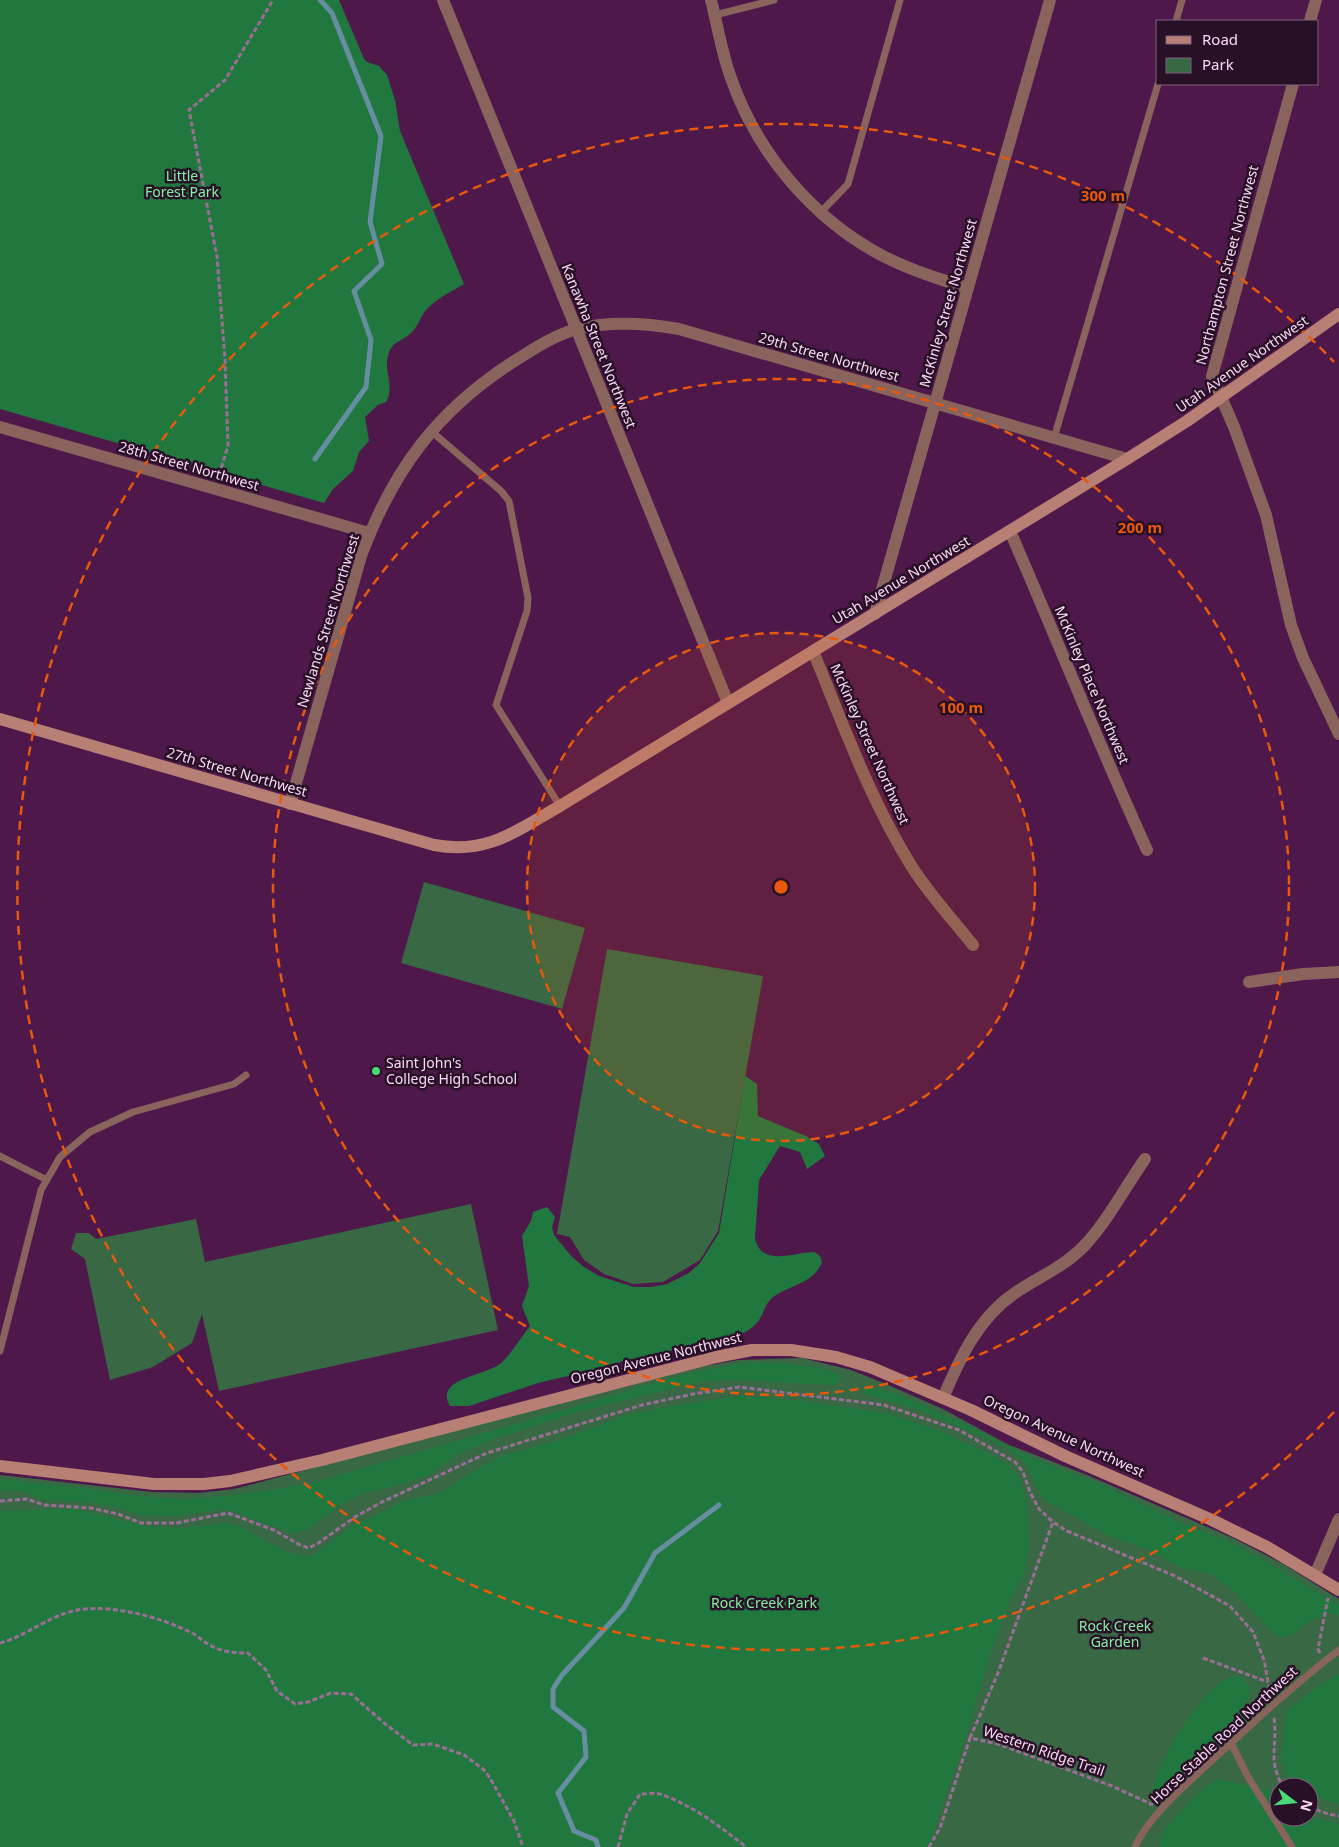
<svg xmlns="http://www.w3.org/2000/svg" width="1339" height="1847" font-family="'Noto Sans',sans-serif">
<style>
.green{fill:#386844;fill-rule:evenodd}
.forest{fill:#21783f}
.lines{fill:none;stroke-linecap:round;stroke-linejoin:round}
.stream{stroke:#668ea0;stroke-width:5}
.path{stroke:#9b6d97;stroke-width:3;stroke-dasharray:5 2.5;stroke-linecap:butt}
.lane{stroke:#88645d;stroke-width:7}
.street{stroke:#88645d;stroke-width:12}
.secondary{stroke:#b87f74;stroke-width:12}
.ring{fill:none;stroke:#e8590c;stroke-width:2.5;stroke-dasharray:9 6}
.poi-dot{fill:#49d778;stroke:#281026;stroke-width:2}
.labels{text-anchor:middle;stroke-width:5;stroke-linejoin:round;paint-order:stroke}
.park-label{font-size:14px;fill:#84f1a0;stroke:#281026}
.street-label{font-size:14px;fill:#fcdaf7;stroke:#281026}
.poi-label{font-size:14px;fill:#fcdaf7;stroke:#281026;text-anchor:start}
.centre{fill:#e8590c;stroke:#281026;stroke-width:2.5}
.ring-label{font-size:15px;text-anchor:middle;font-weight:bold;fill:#e8590c;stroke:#281026;stroke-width:5;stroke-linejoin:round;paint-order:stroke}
</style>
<rect width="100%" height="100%" fill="#4f184b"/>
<path class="green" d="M424 882 585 928 562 1009 401 963Z
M607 949 763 976 718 1231 700 1260 663 1282 633 1284 604 1274 584 1260 570 1237 557 1234Z
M471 1204 498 1330 219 1391 202 1314 192 1343 153 1367 110 1380 85 1259 71 1249 76 1233H89L96 1239 196 1219 205 1262Z
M802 1358 851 1370 886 1384 943 1409 1007 1444 1087 1475 1235 1539 1283 1564 1339 1599V1847H0V1475L152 1492 199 1493 234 1489 680 1370 739 1360ZM1279 1787H1309V1817H1279Z"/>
<path class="forest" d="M0 0H339L364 59 367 62 379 66 387 75 395 100 400 131 464 284C452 291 436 299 426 310 420 317 418 327 411 333 399 344 390 340 387 361 386 376 394 388 386 402L378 405 365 417 369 441 359 452 353 471 333 489 324 503 0 409Z
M745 1076 757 1084 758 1116 806 1136 819 1144 825 1156 807 1169 800 1152 780 1146 759 1180 755 1238C761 1268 795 1252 814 1252L820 1256 822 1262C814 1284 788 1285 772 1298 766 1303 765 1309 762 1315 756 1328 743 1334 731 1338L627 1360 585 1372 538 1383 469 1406H450C433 1378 487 1376 501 1363 512 1353 521 1337 530 1326L522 1306 529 1286 522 1236 531 1221 533 1212 547 1207 555 1217 552 1227 554 1235 571 1256 584 1267 599 1276 634 1287H651L667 1284 689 1273 700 1263 719 1233Z
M748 1362C766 1362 829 1364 840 1376V1379L836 1384 832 1385 733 1380 699 1382 577 1412 494 1439 455 1456 429 1475 388 1488 365 1492 337 1508 308 1529 297 1533H292L280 1529 225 1509 176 1516 141 1515 119 1508 92 1503 44 1500 20 1491H0V1479L100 1490 140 1496 179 1499 214 1497 264 1491 315 1482 601 1399C649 1383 698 1370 748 1362Z
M871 1386 897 1394 967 1425 1034 1459 1095 1482 1184 1524 1230 1542 1272 1565 1339 1605V1616L1329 1613 1323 1615 1311 1620 1293 1634 1285 1637 1277 1636 1263 1623 1235 1592 1218 1579 1209 1574 1181 1568 1147 1549 1110 1537 1047 1501 1042 1496 1026 1464 1006 1447 919 1410 864 1394 862 1388Z
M739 1396 797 1400 885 1413 940 1431 991 1455 1009 1466 1020 1479 1027 1505 1029 1547 1024 1575 1011 1598 991 1652 961 1752 935 1826 931 1847H0V1511L72 1509 99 1514 140 1525 159 1527 183 1528 227 1523 244 1528 269 1543 293 1554 312 1556 352 1526 406 1500 440 1493 478 1468 505 1455 565 1438 626 1415 678 1405Z
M1339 1673V1804L1309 1795V1787H1295L1286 1775 1281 1760 1286 1714 1289 1709 1313 1690Z
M1234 1676C1245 1677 1248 1682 1250 1692 1242 1720 1182 1773 1160 1794L1154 1790 1153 1786C1164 1754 1201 1686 1234 1676Z
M1216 1780H1222L1269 1790 1279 1798V1817L1309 1816 1339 1824V1847H1160C1160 1843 1160 1839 1162 1835 1170 1821 1201 1787 1216 1780Z"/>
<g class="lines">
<path class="stream" d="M315 459 366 387 371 340 354 291 382 264 370 222 381 136 332 13 320 0
M598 1847 596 1840 574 1831 558 1793 586 1757 584 1731 553 1707V1689L562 1675 624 1608 655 1553 719 1505"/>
<path class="path" d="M219 475 228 446 225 359 217 257 189 110 225 80 273 0
M0 1501 27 1499 44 1505 91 1508 118 1514 141 1523H176L228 1513 274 1530 298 1544 308 1548 317 1544 355 1517 380 1503 487 1453 642 1405 693 1394 739 1387 884 1405 959 1430 1015 1462 1023 1472 1030 1492 1039 1509 1053 1522 1067 1531 1175 1576 1230 1606 1253 1632 1264 1660 1270 1692
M0 1643C30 1635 52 1612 85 1609 118 1606 163 1618 192 1633 198 1636 202 1641 208 1644 221 1652 234 1653 248 1653L266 1670 277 1691 295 1704 308 1702 331 1693 351 1694 384 1723 413 1745 433 1744 464 1755 483 1769 490 1778 514 1821 523 1847
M1320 1653 1318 1649 1328 1598
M1203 1658 1268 1682
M1274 1718C1278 1745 1267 1759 1283 1787
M970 1738 998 1673 1053 1522
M1309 1807 1328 1814 1339 1816
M618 1847 627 1814 640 1794C647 1794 656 1792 663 1795 693 1806 721 1827 746 1847
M929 1847 940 1828 970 1738 998 1744 1112 1786 1153 1805"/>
<path class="lane" d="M715 15 774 0
M1176 21 1182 0
M821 212 848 184 900 0
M431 431 501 491 509 501 528 598 527 611 496 705 560 806
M1054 438 1158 84
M0 1156 47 1180
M0 1351 41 1190 60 1157 90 1132 133 1112 234 1084 246 1075
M1231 1743 1248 1777 1292 1847
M1135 1847C1149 1815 1190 1781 1216 1757 1256 1720 1296 1683 1339 1650"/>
<path class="street" d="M443 0 728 703
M711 0C718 27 722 55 732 81 758 154 814 220 883 256 910 270 939 279 968 288
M1310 21 1316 0
M1293 84 1212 376 1234 427 1266 515 1291 625 1303 658 1339 734
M0 427 369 533
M1010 531C1056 637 1099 745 1147 850
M875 614 1050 0
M813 651C843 724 870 800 912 867 930 895 952 919 973 945
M290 804 361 556C393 470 437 410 516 360 535 348 555 335 577 329 610 321 646 323 679 329L1127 459
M1249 982 1303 974 1339 972
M943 1398C960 1358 978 1318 1015 1293 1038 1277 1064 1267 1084 1246 1107 1222 1125 1187 1145 1159
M1315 1575 1339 1519"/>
<path class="secondary" d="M0 719 434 845C487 855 516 831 560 806L1127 459 1187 421 1339 314
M0 1466 154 1484H204L230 1481 322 1460 716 1357 752 1350H791L836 1357 870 1367 971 1410 1065 1456 1212 1520 1267 1547 1339 1590"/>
</g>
<circle cx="781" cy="887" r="254" fill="#e8590c" fill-opacity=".12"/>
<g class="ring">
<circle cx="781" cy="887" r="254"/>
<circle cx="781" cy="887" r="508"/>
<path d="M1334 1412A763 763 0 1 1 1334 362"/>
</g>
<circle class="poi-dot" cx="376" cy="1071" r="5"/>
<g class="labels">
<g class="park-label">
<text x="182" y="181">Little<tspan x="182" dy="16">Forest Park</tspan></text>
<text x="764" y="1608">Rock Creek Park</text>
<text x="1115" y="1631">Rock Creek<tspan x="1115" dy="16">Garden</tspan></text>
</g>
<g class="street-label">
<text transform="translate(1227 265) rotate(-75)" y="5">Northampton Street Northwest</text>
<text transform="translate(948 303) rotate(-74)" y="5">McKinley Street Northwest</text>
<text transform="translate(599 346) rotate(68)" y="5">Kanawha Street Northwest</text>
<text transform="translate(829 357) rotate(16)" y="5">29th Street Northwest</text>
<text transform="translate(1242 364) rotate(-35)" y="5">Utah Avenue Northwest</text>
<text transform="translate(189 466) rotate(16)" y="5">28th Street Northwest</text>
<text transform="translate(901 580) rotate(-31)" y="5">Utah Avenue Northwest</text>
<text transform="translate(328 621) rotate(-73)" y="5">Newlands Street Northwest</text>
<text transform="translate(1092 685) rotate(67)" y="5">McKinley Place Northwest</text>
<text transform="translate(870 744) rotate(66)" y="5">McKinley Street Northwest</text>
<text transform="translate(237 772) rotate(16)" y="5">27th Street Northwest</text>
<text transform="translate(656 1358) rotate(-14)" y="5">Oregon Avenue Northwest</text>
<text transform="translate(1064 1436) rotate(25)" y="5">Oregon Avenue Northwest</text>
<text transform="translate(1224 1735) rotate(-43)" y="5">Horse Stable Road Northwest</text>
<text transform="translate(1044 1751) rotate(19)" y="5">Western Ridge Trail</text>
</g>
<g class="poi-label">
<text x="386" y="1068">Saint John's<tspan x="386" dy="16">College High School</tspan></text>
</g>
</g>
<circle cx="781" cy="887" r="8" class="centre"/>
<g class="ring-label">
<text x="1103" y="201">300 m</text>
<text x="1140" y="533">200 m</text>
<text x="961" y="713">100 m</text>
</g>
<rect x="1156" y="20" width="162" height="65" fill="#281026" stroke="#7d617a"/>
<rect x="1166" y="36" width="25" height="8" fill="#b87f74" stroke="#7d617a"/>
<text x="1202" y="45" font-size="15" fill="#fcdaf7">Road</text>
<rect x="1166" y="58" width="25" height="15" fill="#386844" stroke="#7d617a"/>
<text x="1202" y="70" font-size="15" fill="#fcdaf7">Park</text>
<g transform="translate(1294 1802) rotate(106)"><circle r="24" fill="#281026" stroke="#7d617a"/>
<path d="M0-4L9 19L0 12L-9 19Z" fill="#49d778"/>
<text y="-8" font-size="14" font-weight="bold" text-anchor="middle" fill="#fcdaf7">N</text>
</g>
</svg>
